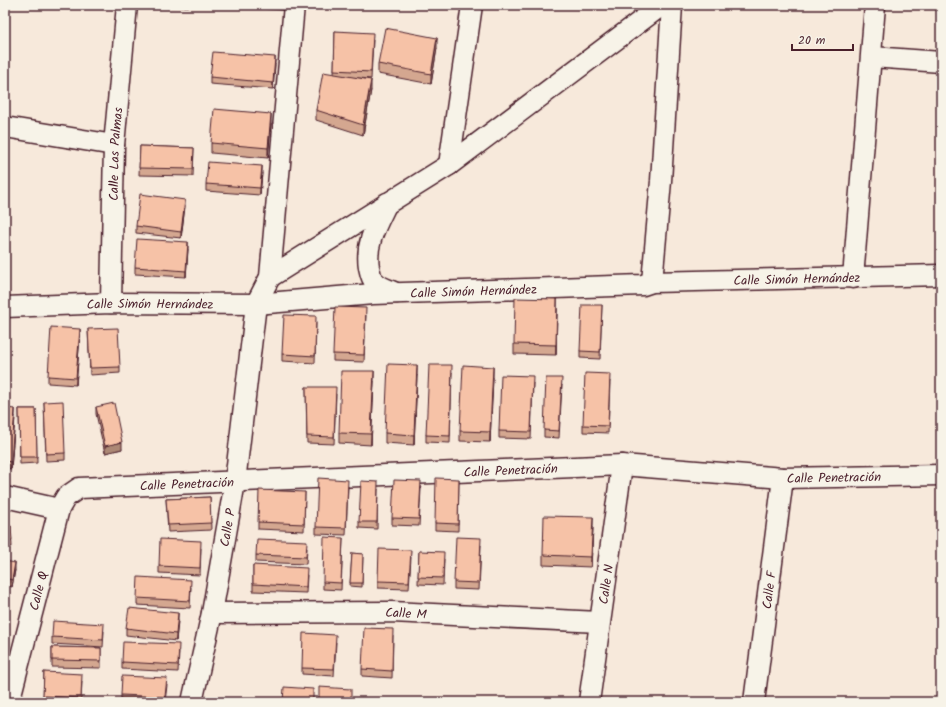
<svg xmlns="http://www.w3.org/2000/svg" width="946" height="707" font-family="Kalam,sans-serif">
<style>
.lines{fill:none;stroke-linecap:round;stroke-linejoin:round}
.minor-casing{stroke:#4a1f2b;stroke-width:23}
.minor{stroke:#f7f3e8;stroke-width:20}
.wall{fill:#d4a790;stroke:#4a1f2b}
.shaded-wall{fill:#ac8875;stroke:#4a1f2b}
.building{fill:#f6c2a7;stroke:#4a1f2b}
.labels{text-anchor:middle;stroke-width:3;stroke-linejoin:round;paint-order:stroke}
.street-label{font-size:13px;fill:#4a1f2b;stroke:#f7f3e8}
</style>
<rect width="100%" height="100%" fill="#f7e9db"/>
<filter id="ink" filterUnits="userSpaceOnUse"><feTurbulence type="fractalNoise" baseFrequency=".025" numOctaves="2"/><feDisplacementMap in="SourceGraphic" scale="8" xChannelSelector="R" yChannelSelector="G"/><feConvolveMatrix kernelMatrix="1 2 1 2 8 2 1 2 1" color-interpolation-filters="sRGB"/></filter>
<g filter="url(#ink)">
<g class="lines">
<defs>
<g id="minor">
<path d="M872 57 941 62"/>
<path d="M5 127 114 145"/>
<path d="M449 165 472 5"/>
<path d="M387 203C377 224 365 243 369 267 370 272 371 278 374 281 379 287 390 290 396 293"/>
<path d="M270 277 449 165 662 5"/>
<path d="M853 278 875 5"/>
<path d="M652 282 661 181 672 5"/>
<path id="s1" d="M111 303 114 145 127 5"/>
<path id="s2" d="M5 307 111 303 256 304 373 294 643 285 652 282 941 275"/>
<path d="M5 497 59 509"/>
<path id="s3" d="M212 613 392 612 599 622"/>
<path id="s4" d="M9 702 59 509 66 497 79 488 622 465 783 478 941 475"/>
<path id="s5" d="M192 702 212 613 235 482 256 304 270 277 294 5"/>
<path id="s6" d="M589 702 622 465"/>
<path id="s7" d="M754 702 783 478"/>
</g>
</defs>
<use href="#minor" class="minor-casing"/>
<use href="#minor" class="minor"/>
</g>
<path class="wall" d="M155 5H211V6L155 7Z
M222 5H283V10Z
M335 31 373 40 371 79 358 78 371 90 363 135 316 120V110L334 74Z
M437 48 431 84 378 74V64Z
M275 64 273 89 210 84V77Z
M271 124 268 158 211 153V143Z
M140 146 194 148 193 176 139 175Z
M262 173 260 195 206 191V184Z
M185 206 181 238 136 233V226Z
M188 249 186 277 135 274V267Z
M602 305 600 359 580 358V351Z
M557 309 556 355 514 354V344Z
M366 315 364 362 333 361V354Z
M316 323 315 363 282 361V354Z
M88 329 120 367V373L90 375Z
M80 336 76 385 48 383V376Z
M452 372 450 443 426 442V435Z
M417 375 414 445 385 443V433Z
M493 377 490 442 460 441V431Z
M374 381 371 445 339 443V433Z
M610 381 608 433 583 432V425Z
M533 383 531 439 499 438V431Z
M562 385 559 438 544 437V430Z
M306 387 336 394 334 444 307 443Z
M44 402 65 453V460L46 461Z
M96 407 122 449 105 453 96 414Z
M5 408 15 416 11 469 5 468Z
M19 409H36L37 463 20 464Z
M459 479 458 531 435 530V523Z
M348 486 346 535 316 534V527Z
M421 488 419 526 392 525V518Z
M378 489 377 529 359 528V522Z
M305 492 304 531 258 529V522Z
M210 497 211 530 168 532 166 499Z
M5 526H11L12 547H5Z
M593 527 591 567 543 565V555Z
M343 538 341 590 323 589V582Z
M481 545 479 590 454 589V582Z
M201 548 200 575 159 573V566Z
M307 548 306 564 256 562V555Z
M419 551 444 559 443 585 418 584Z
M352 553 363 554 362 587 350 586Z
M411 557 409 589 378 588V581Z
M5 561 15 570 12 587 5 585Z
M253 565 307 575 306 593 253 591Z
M191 587 190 608 137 605V598Z
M178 620 176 641 126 635V628Z
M104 631 103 647 52 644V637Z
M393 636 392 678 362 676V669Z
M336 642 334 676 302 674V668Z
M52 647 101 648V668L52 667Z
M179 651 178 672 122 669V662Z
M44 672 82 681 81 702H43Z
M167 685 165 702H121V695Z"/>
<path class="shaded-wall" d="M437 38V48L431 84V74Z
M275 57V64L273 89V83Z
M371 80V90L363 135V125Z
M271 114V124L268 158V148Z
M262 166V173L260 195V188Z
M185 200V206L181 238V232Z
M188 242V249L186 277V271Z
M557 299V309L556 355V345Z
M80 329V336L76 385V378Z
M417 365V375L414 445V435Z
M493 367V377L490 442V432Z
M374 371V381L371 445V434Z
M15 409V416L11 469V462Z
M122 442V449L105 453V446Z
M593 517V527L591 567V557Z
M15 563V570L12 587V580Z
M178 613V620L176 641V634Z"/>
<path class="building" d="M385 28 437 38 431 74 378 64Z
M335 31 373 33 371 72 334 70Z
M213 52 275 57 273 83 210 77Z
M323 72 371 80 363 125 316 110Z
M214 109 271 114 268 148 211 143Z
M140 146 194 148 193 169 139 168Z
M208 162 262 166 260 188 206 184Z
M140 194 185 200 181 232 136 226Z
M137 239 188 242 186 271 135 267Z
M515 298 557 299 556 345 514 344Z
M582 305H602L600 352 580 351Z
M335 307 366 308 364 355 333 354Z
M284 315 316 316 315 356 282 354Z
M51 327 80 329 76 378 48 376Z
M118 328 120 367 90 368 88 329Z
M388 364 417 365 414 435 385 433Z
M429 365H452L450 436 426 435Z
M463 365 493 367 490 432 460 431Z
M341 371H374L371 434 339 433Z
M585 373 610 374 608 426 583 425Z
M501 375 533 376 531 432 499 431Z
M546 378H562L559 431 544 430Z
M306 387H336L334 437 307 436Z
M63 401 65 453 46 454 44 402Z
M114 403 122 442 105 446 96 407Z
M5 408 15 409 11 462 5 461Z
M19 409H36L37 457H20Z
M318 478 348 480 346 528 316 527Z
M436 478 459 479 458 524 435 523Z
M394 480 421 481 419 519 392 518Z
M361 481 378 482 377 522H359Z
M259 490 305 492 304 524 258 522Z
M210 497 211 523 168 525 166 499Z
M544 516 593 517 591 557 543 555Z
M5 526H11L12 541H5Z
M324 537 343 538 341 583 323 582Z
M456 537 481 538 479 583 454 582Z
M160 539 201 541 200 568 159 566Z
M257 539 307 541 306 557 256 555Z
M379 549 411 550 409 582 378 581Z
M419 551 444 552 443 578 418 577Z
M352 553 363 554 362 583H350Z
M5 561 15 563 12 580 5 578Z
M253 565 307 568 306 587 253 584Z
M138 577 191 580 190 601 137 598Z
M129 608 178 613 176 634 126 628Z
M53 621 104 624 103 640 52 637Z
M364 628 393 629 392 671 362 669Z
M303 633 336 635 334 669 302 668Z
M123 642 179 644 178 665 122 662Z
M52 647 101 648V661L52 660Z
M44 672 82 674 81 698 43 696Z
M122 676 167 678 165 697 121 695Z
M284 687 313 689V702H283Z
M319 687 351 689V702H319Z"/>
</g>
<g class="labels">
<g class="street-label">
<text dy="5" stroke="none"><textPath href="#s1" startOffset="149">Calle Las Palmas</textPath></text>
<text dy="5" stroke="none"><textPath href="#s2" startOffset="793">Calle Simón Hernández</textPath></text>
<text dy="5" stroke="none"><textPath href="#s2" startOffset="469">Calle Simón Hernández</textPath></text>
<text dy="5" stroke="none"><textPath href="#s2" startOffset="145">Calle Simón Hernández</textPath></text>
<text dy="5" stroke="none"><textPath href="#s4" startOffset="661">Calle Penetración</textPath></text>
<text dy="5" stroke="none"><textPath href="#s4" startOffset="985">Calle Penetración</textPath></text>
<text dy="5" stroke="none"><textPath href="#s4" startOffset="337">Calle Penetración</textPath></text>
<text dy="5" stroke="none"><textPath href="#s5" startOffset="178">Calle P</textPath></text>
<text dy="5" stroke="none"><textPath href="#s6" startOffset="119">Calle N</textPath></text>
<text dy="5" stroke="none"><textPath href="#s7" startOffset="113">Calle F</textPath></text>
<text dy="5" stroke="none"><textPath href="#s4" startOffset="115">Calle Q</textPath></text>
<text dy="5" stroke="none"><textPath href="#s3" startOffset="194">Calle M</textPath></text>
</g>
</g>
<rect width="946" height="707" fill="none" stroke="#f7f3e8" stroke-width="20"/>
<rect x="10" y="10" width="926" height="687" fill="none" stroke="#4a1f2b" stroke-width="1.5" filter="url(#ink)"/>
<path d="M792 44v6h61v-6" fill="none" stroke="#4a1f2b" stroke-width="2"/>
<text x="798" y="44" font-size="12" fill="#4a1f2b" stroke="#f7f3e8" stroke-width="3" paint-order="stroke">20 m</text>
</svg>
